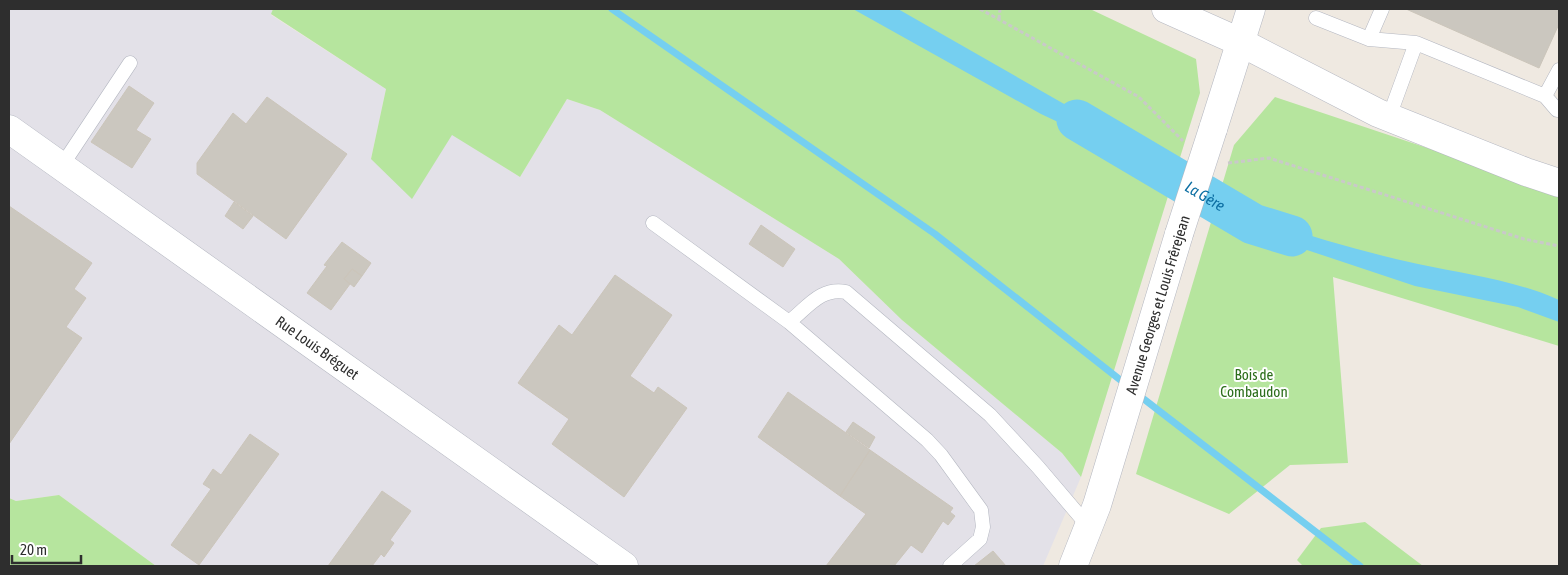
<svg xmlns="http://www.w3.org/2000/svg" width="1568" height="575" font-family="'Asap Condensed',sans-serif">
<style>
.industrial{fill:#e3e1e8}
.green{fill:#b6e59e}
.water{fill:#75cff0}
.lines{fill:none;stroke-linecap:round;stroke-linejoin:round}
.stream{stroke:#75cff0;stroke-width:7}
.river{stroke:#75cff0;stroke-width:41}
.building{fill:#cbc7bf;stroke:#cbc5ba}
.lane-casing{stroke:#b4b7c1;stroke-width:15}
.street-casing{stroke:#b4b7c1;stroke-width:29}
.path{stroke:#c9c9c9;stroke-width:3;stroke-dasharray:4 2.5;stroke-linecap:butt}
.lane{stroke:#fff;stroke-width:14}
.street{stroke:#fff;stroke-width:28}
.street-bridge-casing{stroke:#b4b7c1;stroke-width:29;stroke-linecap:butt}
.street-bridge{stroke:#fff;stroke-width:28}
.labels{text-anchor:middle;stroke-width:4;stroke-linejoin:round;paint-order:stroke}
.street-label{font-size:15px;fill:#2e2e2e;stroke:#fff}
.park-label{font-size:15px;fill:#2c6e1b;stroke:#fff}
.water-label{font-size:16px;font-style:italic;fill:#0d6fa3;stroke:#fff}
</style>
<rect width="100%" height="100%" fill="#efe9e1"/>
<path class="industrial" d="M9 9H273L271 15 386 89 371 159 452 134 520 177 567 99 600 110 839 259 902 320 1062 453 1081 477 1043 566H156L59 495 16 501 9 498Z"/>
<path class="green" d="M273 9H1090L1196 59 1200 93 1081 477 1062 453 902 320 839 259 600 110 567 99 520 177 452 135 412 199 371 159 386 89 271 14Z
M1275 97 1559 192V346L1333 277 1348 463 1290 465 1229 514 1136 474 1234 145Z
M59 495 156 566H9V498L16 501Z
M1365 522 1423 566H1303L1297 560 1321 528Z"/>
<path class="water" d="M853 9H898L1129 141 1126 154 1041 114Z
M1242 212C1299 234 1359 251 1418 264 1466 274 1514 280 1559 300V322L1518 307 1415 286 1238 227Z"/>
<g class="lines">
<path class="stream" d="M612 9 935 234 1128 386
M1136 393 1360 566"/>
<path class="river" id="s1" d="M1077 120 1253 224 1292 236"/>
</g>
<path class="building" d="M1406 9H1559V24L1539 68Z
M129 86 154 103 136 130 151 139 132 168 91 142Z
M267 97 347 154 286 239 197 174V163L233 113 246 124Z
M234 202 253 216 243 229 225 216Z
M9 206 92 263 74 289 86 298 66 327 82 338 9 444Z
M761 225 795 249 783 267 749 244Z
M342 242 371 263 362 276 352 269 344 279 350 284 331 310 307 293 327 266 324 265Z
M352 269 362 276 354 287 344 279Z
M615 275 672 315 630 376 654 393 658 387 687 408 624 497 552 444 569 419 518 383 559 325 572 335Z
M788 392 870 450 840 496 758 437Z
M853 422 875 437 869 448 846 432Z
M250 434 279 454 199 565 171 545 211 489 203 484 213 469 221 475Z
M870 450 953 508 950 512 955 516 948 525 943 521 922 553 911 545 894 566H826L866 514 840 496Z
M382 491 411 511 390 540 394 543 384 557 381 554 372 566H328Z
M993 551 1006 566H974Z"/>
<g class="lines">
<defs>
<path id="lane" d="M1316 18 1369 39 1416 43
M1369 39 1382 9
M1545 96 1559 70
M1389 117 1416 43 1545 96 1557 110H1559
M61 167 130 63
M653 223 789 322 927 440 941 455 981 510 983 527 980 539 950 566
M789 322C808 307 821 287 846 292L990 415 1038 467 1089 527"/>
<g id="street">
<path d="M1166 9 1240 42 1378 113 1526 172 1559 183"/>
<path id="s2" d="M9 129 624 566"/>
<path d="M1213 129 1251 9"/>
<path d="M1073 566 1097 505 1179 234"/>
</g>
</defs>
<use href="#lane" class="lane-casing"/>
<use href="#street" class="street-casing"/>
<path class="path" d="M980 9 1139 97 1183 141
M999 19 1000 9
M1228 163 1269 158 1524 239 1559 246"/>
<use href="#lane" class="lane"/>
<use href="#street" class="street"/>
<defs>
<path id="street-bridge" d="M1179 234 1213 129"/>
</defs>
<use href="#street-bridge" class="street-bridge-casing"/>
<use href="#street-bridge" class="street-bridge"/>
</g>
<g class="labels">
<g class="street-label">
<text transform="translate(1158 305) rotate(-73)" y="5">Avenue Georges et Louis Frêrejean</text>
<text dy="5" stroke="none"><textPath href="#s2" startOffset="378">Rue Louis Bréguet</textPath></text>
</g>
<g class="park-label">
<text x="1254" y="380">Bois de<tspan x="1254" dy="17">Combaudon</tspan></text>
</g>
<g class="water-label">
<text dy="6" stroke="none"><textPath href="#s1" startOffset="149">La Gère</textPath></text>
</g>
</g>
<rect width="1568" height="575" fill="none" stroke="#2e2e2e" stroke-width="20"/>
<path d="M12 555v8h69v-8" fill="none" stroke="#2e2e2e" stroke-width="2.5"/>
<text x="20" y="555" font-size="15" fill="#2e2e2e" stroke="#ffffff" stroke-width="4" paint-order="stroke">20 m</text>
</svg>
